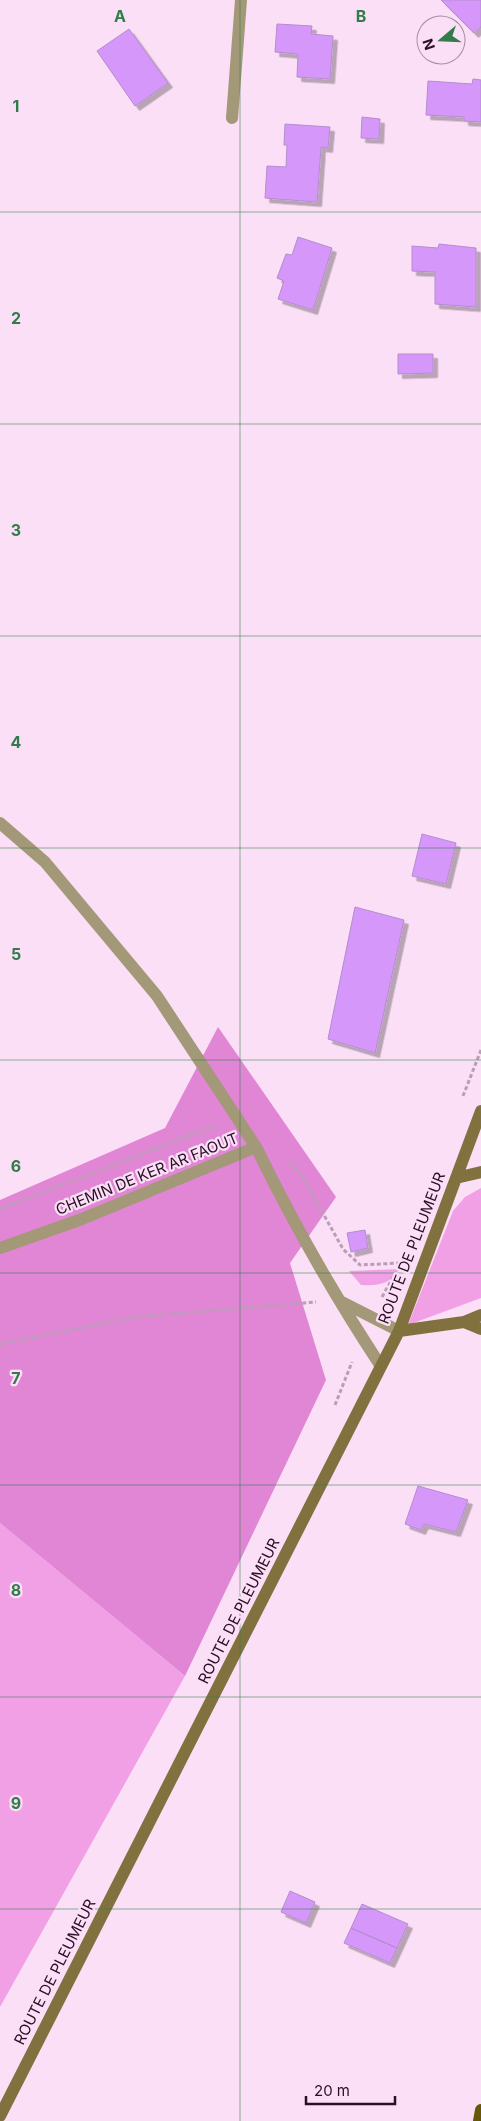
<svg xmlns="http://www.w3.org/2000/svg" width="481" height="2121" font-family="Inter,sans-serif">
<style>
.green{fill:#f2a0e6}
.forest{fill:#e185d5}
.building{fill:#d598fa;stroke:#b58bce;filter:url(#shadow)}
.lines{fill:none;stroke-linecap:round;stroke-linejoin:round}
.path{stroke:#b99eb5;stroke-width:3;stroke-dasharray:4 2.5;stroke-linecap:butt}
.minor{stroke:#a39877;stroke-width:12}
.secondary{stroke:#81713f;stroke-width:12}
.primary{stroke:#695508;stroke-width:12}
.grid{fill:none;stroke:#317c4a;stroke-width:1;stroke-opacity:0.55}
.labels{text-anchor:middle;stroke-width:4.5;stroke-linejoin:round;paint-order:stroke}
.street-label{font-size:15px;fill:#281025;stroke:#fbdff6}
.grid-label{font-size:16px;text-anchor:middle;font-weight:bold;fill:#317c4a;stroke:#fbdff6;stroke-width:4.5;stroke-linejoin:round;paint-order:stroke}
</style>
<defs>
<filter id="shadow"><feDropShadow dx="4.5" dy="4.5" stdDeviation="0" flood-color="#0004"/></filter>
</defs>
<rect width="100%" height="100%" fill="#fbdff6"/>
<path class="green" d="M481 1188V1298L408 1325 453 1211 465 1197Z
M400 1269C389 1284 380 1286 361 1285L349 1271Z
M0 1523 185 1676 0 2007Z"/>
<path class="forest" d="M218 1027 336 1197 290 1263 326 1380 185 1676 0 1523V1200L165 1128Z"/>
<path class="building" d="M441 0H481V27L474 33Z
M277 24 312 26 311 34 333 36 330 79 297 77 298 54 275 52Z
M129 29 168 83 135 106 97 51Z
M473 79 481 80V122L464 121V117L426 115 428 81 472 84Z
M362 117 380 119 379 139 361 138Z
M285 124 330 127 328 148 321 147 317 202 265 198 267 166 286 167 287 145H284Z
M298 237 332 248 313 310 278 299 284 281 277 278 286 254 292 255Z
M439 244 476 248V307L435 304V272L412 271V246L438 248Z
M398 354H433V373L398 374Z
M422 834 456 843 446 884 412 876Z
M355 907 404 920 375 1053 328 1039Z
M365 1230 368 1248 351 1252 347 1233Z
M418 1486 468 1500 456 1532 424 1524 421 1530 405 1524Z
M290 1891 315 1902 306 1923 281 1912Z
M362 1904 408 1924 397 1948 351 1928Z
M351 1928 397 1948 390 1963 344 1943Z"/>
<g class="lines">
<path class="path" d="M463 1096 481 1050
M289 1162 302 1176 343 1249 360 1265 401 1263
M0 1209 209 1128H218
M382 1297 396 1272
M0 1344 136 1317 316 1302
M335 1405 352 1362"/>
<path class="minor" d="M232 118 241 0
M0 823 45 862 157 996 256 1147
M0 1248 82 1219 256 1147C293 1223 334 1295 380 1365
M340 1301 399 1331"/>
<path class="secondary" d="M456 1178 481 1172
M464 1322 481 1329
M399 1331 464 1322 481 1315
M0 2116 399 1331 481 1111"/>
<path class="primary" d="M479 2121 481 2110"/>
</g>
<path class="grid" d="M240 0V2121M0 212H481M0 424H481M0 636H481M0 848H481M0 1060H481M0 1273H481M0 1485H481M0 1697H481M0 1909H481"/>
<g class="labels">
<g class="street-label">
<text transform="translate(147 1174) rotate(-22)" y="5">CHEMIN DE KER AR FAOUT</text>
<text transform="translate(412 1248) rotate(-69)" y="5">ROUTE DE PLEUMEUR</text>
<text transform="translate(239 1611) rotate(-63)" y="5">ROUTE DE PLEUMEUR</text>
<text transform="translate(55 1972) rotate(-63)" y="5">ROUTE DE PLEUMEUR</text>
</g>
</g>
<g class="grid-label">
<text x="120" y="22">A</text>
<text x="361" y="22">B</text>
<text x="16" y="112">1</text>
<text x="16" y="324">2</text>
<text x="16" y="536">3</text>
<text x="16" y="748">4</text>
<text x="16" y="960">5</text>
<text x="16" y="1172">6</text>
<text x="16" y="1384">7</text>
<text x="16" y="1596">8</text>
<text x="16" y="1809">9</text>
</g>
<g transform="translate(441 40) rotate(251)"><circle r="24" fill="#fbdff6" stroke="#a78ca2"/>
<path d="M0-4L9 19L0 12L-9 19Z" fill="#317c4a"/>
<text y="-8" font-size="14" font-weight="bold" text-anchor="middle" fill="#281025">N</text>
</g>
<path d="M306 2096v8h89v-8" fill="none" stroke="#281025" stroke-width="2.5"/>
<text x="314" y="2096" font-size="15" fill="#281025" stroke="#fbdff6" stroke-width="4" paint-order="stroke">20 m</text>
</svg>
